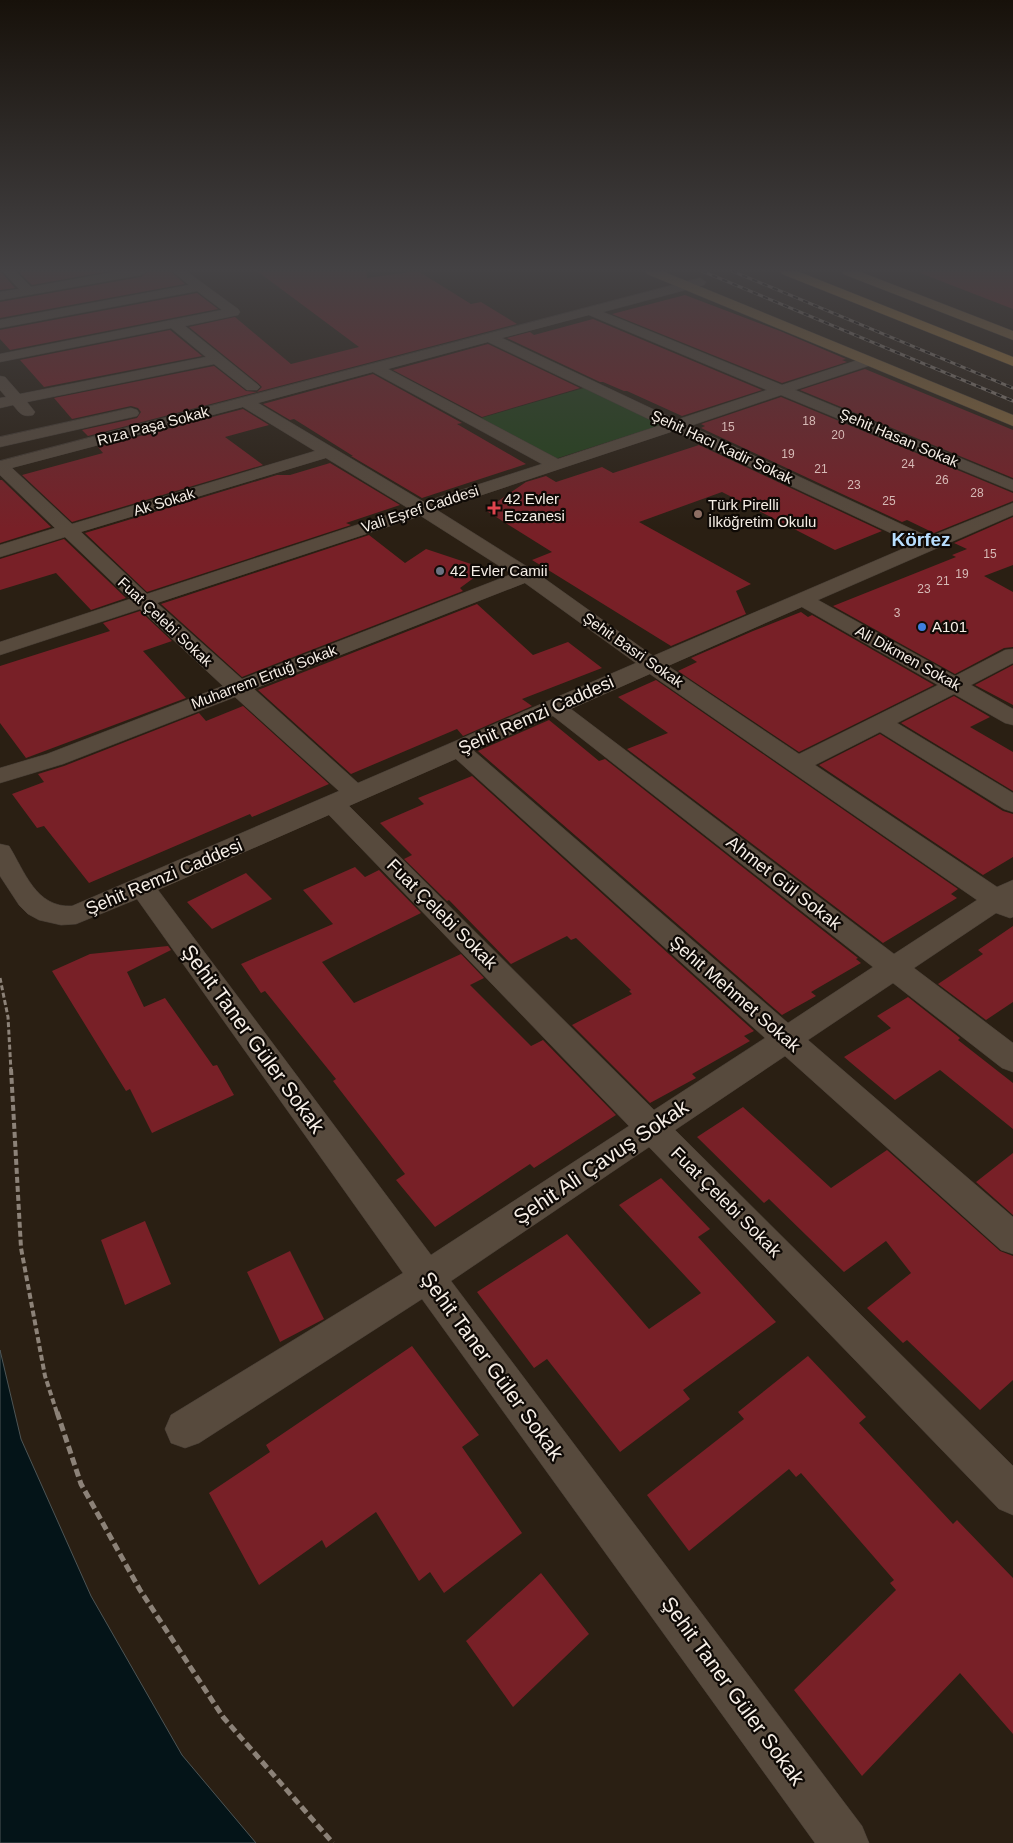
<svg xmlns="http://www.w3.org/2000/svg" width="1013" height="1843" font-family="Helvetica,sans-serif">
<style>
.green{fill:#24421b}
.water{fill:#041418;stroke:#4d5556}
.building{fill:#782027}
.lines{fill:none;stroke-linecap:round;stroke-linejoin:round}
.minor-casing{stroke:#443b33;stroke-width:1}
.major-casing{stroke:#443b33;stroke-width:1}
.highway-casing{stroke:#443b33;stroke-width:1}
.path-far2{stroke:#8c8278;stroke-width:3;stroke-dasharray:5 2.5;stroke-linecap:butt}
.path-far1{stroke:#8c8278;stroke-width:4;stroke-dasharray:6 3;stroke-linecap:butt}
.path{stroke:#8c8278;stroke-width:5;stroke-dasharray:8 4;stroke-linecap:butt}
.minor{fill:#574a3d;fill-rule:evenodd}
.major{fill:#85663b;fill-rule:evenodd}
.highway{fill:#a37939;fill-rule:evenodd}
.rail-casing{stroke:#897f75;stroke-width:3}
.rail{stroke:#0f0a06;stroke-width:2;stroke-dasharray:5.5;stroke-linecap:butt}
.health-dot{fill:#e0444e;stroke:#0f0a06;stroke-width:2}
.education-dot{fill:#8d6e63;stroke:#0f0a06;stroke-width:2}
.worship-dot{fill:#6b7280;stroke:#0f0a06;stroke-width:2}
.shop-dot{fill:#3f7fe0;stroke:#0f0a06;stroke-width:2}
.labels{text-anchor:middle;stroke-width:4.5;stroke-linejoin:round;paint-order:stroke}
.far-number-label{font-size:12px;fill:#d6bab6}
.far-street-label{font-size:15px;fill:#f6eee6;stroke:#0f0a06}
.far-poi-label{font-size:15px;fill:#f6eee6;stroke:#0f0a06;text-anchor:start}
.street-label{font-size:18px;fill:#f6eee6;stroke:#0f0a06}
.far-district-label{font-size:19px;font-weight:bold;fill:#b8defe;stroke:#0f0a06}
.near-street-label{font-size:21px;fill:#f6eee6;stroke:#0f0a06}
</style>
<rect width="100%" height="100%" fill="#2a1f13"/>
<path class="green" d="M587 387 664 424 555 459 481 418Z"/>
<path class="water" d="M0 1350 21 1439 91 1596 182 1755 256 1843H0Z"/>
<path class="building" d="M0 271 1 272 15 288 0 290Z
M18 271H110L32 285Z
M149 271H170L185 284 0 318V302L141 277Z
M257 271H366L367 278 418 271 471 304 481 302 517 324 257 392 262 387 258 383 189 327 235 317 291 364 359 347Z
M921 271H1013V309L920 273Z
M197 293 218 309 10 350 0 339V330Z
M685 295 780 331 846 359 842 360 847 362 782 383 612 314Z
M593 319 762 390 682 416 627 391H624L603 382H600L507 338 530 332 534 335Z
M170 330 202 356 44 387 20 360Z
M488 344 580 388 482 417 393 370Z
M214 366 246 391 257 392 88 436 82 430 137 418 141 412 138 408 131 406 72 419 54 398Z
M865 369 1013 430V478L800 390Z
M373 374 462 423 457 424 526 464 422 498 351 456H353L294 419 290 420 263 404Z
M781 397 1013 493V501L934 533 907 520 902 522 701 428 705 426 701 424Z
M243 409 269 425 225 437 263 465 72 522 22 475 103 453 98 447Z
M699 445 882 531 835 550 722 492 639 522 751 584 736 591 746 614 671 646 532 560 552 552 485 510 526 482 546 476 556 482 602 467 613 473Z
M330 463 400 505 346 523 351 525 147 592 85 533 277 475H290Z
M0 480H2L51 527 0 543Z
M1013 517V565L984 576 1013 592V647L1004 648 955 674 833 606 956 557 952 555 967 549 954 543Z
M369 535 405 563 426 549 486 569 460 588 463 591 242 677 161 604Z
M64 539 126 598 91 610 56 573 0 590V559Z
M477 604 533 655 568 642 602 668 522 699 532 706 463 736 457 729 351 774 258 690Z
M140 611 172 641 143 651 186 698 26 758 0 723V666L110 631 103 623Z
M801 612 808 617 812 615 934 685 799 752 678 671 697 662 691 658 753 631Z
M1013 665V705L975 685Z
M656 680 958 889 951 894 957 898 883 943 627 749 668 733 618 697Z
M954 696 990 717 970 727 1013 752V791L901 723Z
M243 706 329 784 252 817 250 814 89 883 44 826 37 828 12 794 44 782 38 774 64 766 199 713 206 721Z
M549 720 599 761 605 759 858 958 856 959 861 963 811 992 816 996 782 1015 478 751Z
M880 734 1003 811 1013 814V857L983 875 819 765Z
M472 776 754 1031 744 1036 750 1041 692 1074 696 1078 650 1103 572 1025 632 994 629 991 631 990 576 938 571 940 567 936 511 964 449 900 447 901 404 859 412 855 380 823 424 804 418 798Z
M355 867 365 877 379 870 421 913 322 962 354 1003 461 954 484 978 470 985 531 1046 543 1040 616 1115 534 1168 530 1164 435 1227 396 1180 405 1174 333 1081 336 1079 265 991 261 993 241 964 333 924 303 890Z
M246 873 272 899 212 929 187 902Z
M1013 926V1002L986 1020 938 984 983 954 978 950Z
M168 946 171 950 127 972 144 1007 165 998 213 1066 217 1065 234 1095 152 1133 130 1089 126 1091 52 971 90 954Z
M908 997 960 1038 958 1040 1013 1083V1129L940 1070 895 1100 844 1057 891 1028 877 1016Z
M743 1107 831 1188 887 1150 1000 1251 1013 1256V1380L980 1410 907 1340 903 1343 867 1308 911 1273 886 1241 844 1272 769 1199 764 1203 697 1137Z
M1013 1153V1215L976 1182Z
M661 1178 710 1229 698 1237 776 1322 683 1390 690 1399 620 1452 547 1359 534 1368 477 1292 567 1234 649 1329 701 1293 619 1205Z
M145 1221 171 1284 125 1305 101 1240Z
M290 1251 324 1319 280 1342 247 1272Z
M412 1346 479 1435 462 1447 522 1533 444 1593 430 1572 419 1581 376 1512 326 1548 322 1540 259 1585 209 1493 270 1452 266 1445Z
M808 1356 866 1417 859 1423 953 1524 957 1520 1013 1578V1734L960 1673 862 1776 794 1690 896 1590 890 1583 894 1580 801 1473 796 1477 789 1469 689 1551 647 1495 744 1419 738 1412Z
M541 1573 589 1634 513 1707 466 1641Z"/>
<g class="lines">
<defs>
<path id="minor" d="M2 271H15L31 287 120 271H147L141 275 0 300V292L19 289Z
M172 271H186L238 309 240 312 238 315 185 326 257 384 260 387 257 390H247L214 364 27 402 35 412 33 415C22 418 19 412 13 405L0 408V398L6 397 0 390V376L5 377 20 394 206 357 171 328 0 362V354L222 310 197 291 0 328V320L189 285Z
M700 278 706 282 704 285 603 312 782 385 864 358H874L876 361 874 364 795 390 1013 480V491L781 395 690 426 929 537 1013 503V515L818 600 955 676 1005 650 1013 649V663L971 685 1013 709V725L1005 723 954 694 897 723 1013 793V812L1004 809 880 732 815 765 997 887 1013 880V917L1010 918 996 913 914 968 1013 1043V1072L1002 1068 893 983 808 1040 1013 1217V1254L1001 1250 785 1056 675 1130 1013 1466V1515L999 1509 649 1147 451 1281 862 1826 869 1843H815L422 1299 199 1443 185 1448 171 1443 165 1429 171 1415 403 1273 137 899 76 924 61 925 39 920 28 914 19 905 0 876V844L9 846C25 872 36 908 72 906L339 791 235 697 63 764 0 783V768L47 754 223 686 140 609 0 655V642L130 599 65 537 0 557V545L55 528 0 475V461ZM589 315 767 390 676 420 502 338ZM488 342 661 425 558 459 388 369ZM373 372 542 464 424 502 258 403ZM243 407 315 451 72 524 12 468ZM674 431 914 544 653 656 534 571 437 510ZM326 458 408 508 147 594 81 532ZM421 516 512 574 242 679 157 603ZM525 583 636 663 358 783 254 689ZM802 607 938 685 799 754 668 666ZM650 674 977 900 894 954 571 709ZM553 716 873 967 788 1023 474 751ZM456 759 765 1038 654 1110 349 806ZM329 815 629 1126 431 1255 158 890Z
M131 408 137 410 139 413 137 416 0 447V437Z"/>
<path id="major" d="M645 271H662L1013 415V426L647 274Z
M841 271H858L1013 331V340L843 274Z"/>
<path id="highway" d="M780 271H797L1013 357V366L782 274Z"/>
</defs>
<use href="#minor" class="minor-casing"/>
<use href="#major" class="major-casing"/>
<use href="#highway" class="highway-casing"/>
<path class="path-far2" d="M0 978 8 1017 11 1071"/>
<path class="path-far1" d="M11 1069 21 1248 45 1376 57 1413"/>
<path class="path" d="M57 1412 81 1484 140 1590 223 1717 333 1843"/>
<use href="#minor" class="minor"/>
<use href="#major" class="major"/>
<use href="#highway" class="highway"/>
<defs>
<path id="rail" d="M702 271 1013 401
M732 271 1013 388"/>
</defs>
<use href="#rail" class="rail-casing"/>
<use href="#rail" class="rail"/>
</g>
<linearGradient id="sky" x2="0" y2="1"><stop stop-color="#17110a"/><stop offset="0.51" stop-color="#444244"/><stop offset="1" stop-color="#444244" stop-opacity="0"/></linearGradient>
<rect width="1013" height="529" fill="url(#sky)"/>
<path class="health-dot" d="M491.5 500.5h5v5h5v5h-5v5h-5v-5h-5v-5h5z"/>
<circle class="education-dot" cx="698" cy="514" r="5"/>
<circle class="worship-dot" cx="440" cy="571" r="5"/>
<circle class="shop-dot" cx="922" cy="627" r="5"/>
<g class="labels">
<g class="far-number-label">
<text x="809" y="425">18</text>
<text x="728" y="431">15</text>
<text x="838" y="439">20</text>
<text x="788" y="458">19</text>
<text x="908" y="468">24</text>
<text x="821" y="473">21</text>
<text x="942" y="484">26</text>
<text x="854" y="489">23</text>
<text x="977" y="497">28</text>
<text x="889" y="505">25</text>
<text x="990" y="558">15</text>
<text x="962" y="578">19</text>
<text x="943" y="585">21</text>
<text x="924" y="593">23</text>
<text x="897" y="617">3</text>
</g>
<g class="far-street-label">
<text transform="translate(153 426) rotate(-15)" y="5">Rıza Paşa Sokak</text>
<text transform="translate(899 438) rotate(23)" y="5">Şehit Hasan Sokak</text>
<text transform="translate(722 447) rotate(25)" y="5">Şehit Hacı Kadir Sokak</text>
<text transform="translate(164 502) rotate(-17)" y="5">Ak Sokak</text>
<text transform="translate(420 509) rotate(-18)" y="5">Vali Eşref Caddesi</text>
<text transform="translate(165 622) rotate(43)" y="5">Fuat Çelebi Sokak</text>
<text transform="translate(633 650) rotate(35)" y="5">Şehit Basri Sokak</text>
<text transform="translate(908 658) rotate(29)" y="5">Ali Dikmen Sokak</text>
<text transform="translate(264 677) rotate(-21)" y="5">Muharrem Ertuğ Sokak</text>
</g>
<g class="far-poi-label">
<text x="504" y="504">42 Evler<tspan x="504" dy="17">Eczanesi</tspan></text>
<text x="708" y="510">Türk Pirelli<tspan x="708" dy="17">İlköğretim Okulu</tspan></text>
<text x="450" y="576">42 Evler Camii</text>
<text x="932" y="632">A101</text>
</g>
<g class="street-label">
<text transform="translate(536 715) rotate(-24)" y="6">Şehit Remzi Caddesi</text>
<text transform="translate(164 877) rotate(-23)" y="6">Şehit Remzi Caddesi</text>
<text transform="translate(784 883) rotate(38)" y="6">Ahmet Gül Sokak</text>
<text transform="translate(442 914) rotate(45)" y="6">Fuat Çelebi Sokak</text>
<text transform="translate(735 994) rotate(41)" y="6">Şehit Mehmet Sokak</text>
<text transform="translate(726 1202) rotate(45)" y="6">Fuat Çelebi Sokak</text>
</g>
<g class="far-district-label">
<text x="921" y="546">Körfez</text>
</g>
<g class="near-street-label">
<text transform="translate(253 1039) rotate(54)" y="7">Şehit Taner Güler Sokak</text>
<text transform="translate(601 1162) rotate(-34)" y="7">Şehit Ali Çavuş Sokak</text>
<text transform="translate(492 1366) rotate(54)" y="7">Şehit Taner Güler Sokak</text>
<text transform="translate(733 1691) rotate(54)" y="7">Şehit Taner Güler Sokak</text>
</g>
</g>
</svg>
